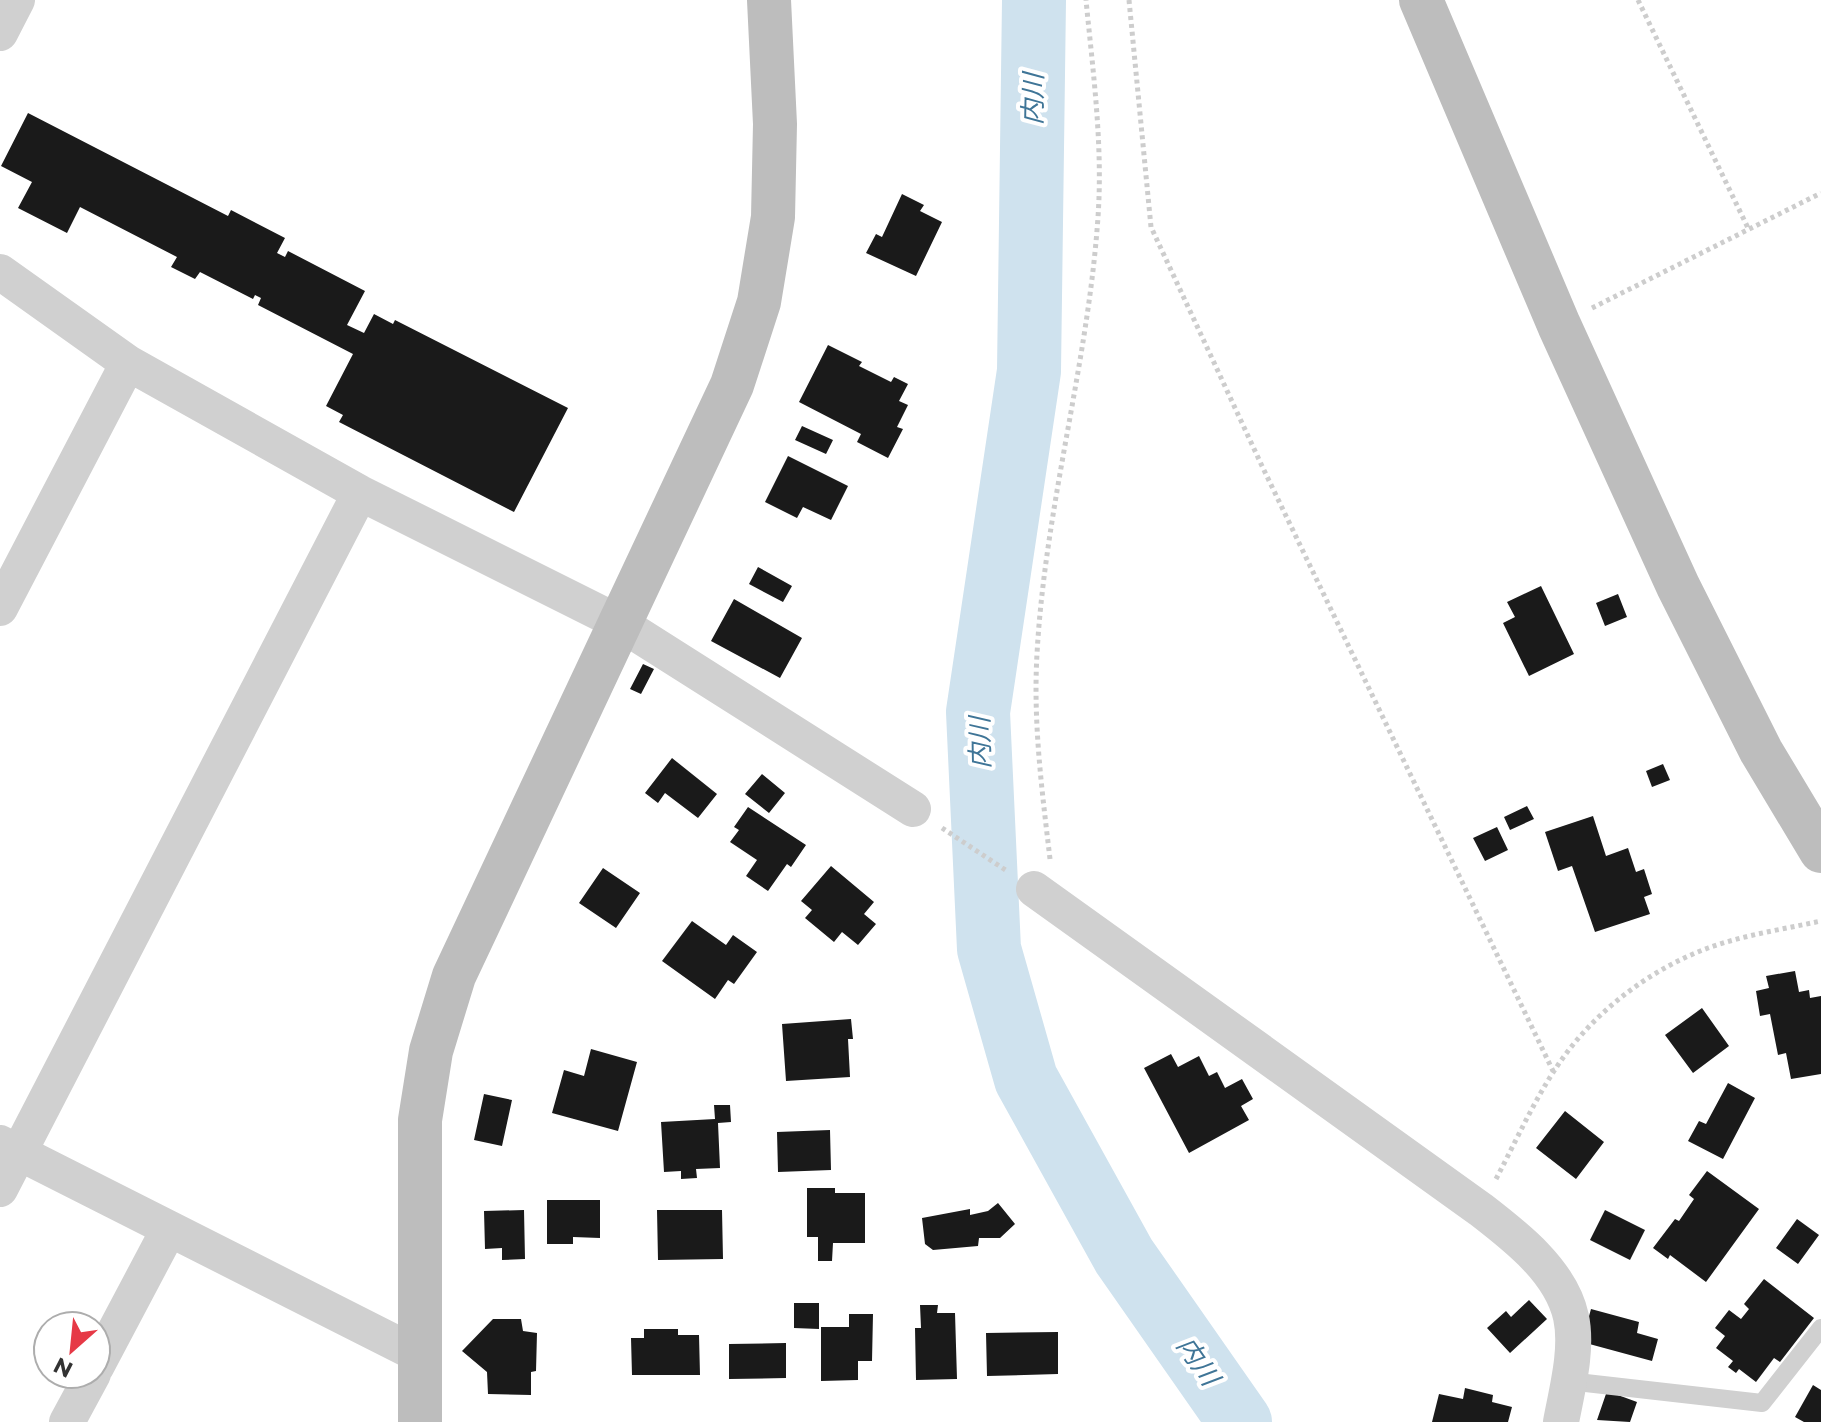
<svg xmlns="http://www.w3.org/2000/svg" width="1821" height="1422" font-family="Montserrat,'Noto Sans JP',sans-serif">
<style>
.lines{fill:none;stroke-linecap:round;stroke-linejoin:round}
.river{stroke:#cfe2ee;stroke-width:64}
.building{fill:#1a1a1a}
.path{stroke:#cdcdcd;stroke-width:5;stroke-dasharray:4 4;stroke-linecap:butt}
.lane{stroke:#d0d0d0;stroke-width:18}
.street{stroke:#d0d0d0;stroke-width:36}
.secondary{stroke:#bdbdbd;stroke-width:44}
.labels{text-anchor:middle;stroke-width:8;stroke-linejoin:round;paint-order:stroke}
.water-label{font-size:26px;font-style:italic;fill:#3f7597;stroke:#fff}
</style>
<rect width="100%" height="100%" fill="#fff"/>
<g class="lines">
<path class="river" d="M1034 0 1029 371 978 712 989 949 1026 1079 1124 1256 1240 1422"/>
</g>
<path class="building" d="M28 113 228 216 231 210 285 238 277 253 285 257 288 251 365 291 347 325 364 333 374 314 393 324 395 320 568 408 514 512 339 422 343 415 326 406 353 354 258 305 261 298 255 295 253 299 200 272 195 279 171 267 177 257 80 207 67 233 18 208 32 182 1 166Z
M902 194 924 205 920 211 942 222 916 276 866 253 876 234 882 237Z
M828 345 862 362 859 366 891 382 894 377 908 384 899 401 908 405 897 427 903 429 888 458 857 442 861 434 799 402Z
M802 426 833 440 826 454 795 440Z
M788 456 848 486 831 520 803 507 797 518 765 502Z
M758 567 792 586 783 602 749 584Z
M1541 586 1574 654 1529 676 1503 623 1515 617 1507 602Z
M1618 594 1627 617 1605 626 1596 603Z
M734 599 802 638 780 678 711 641Z
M643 664 654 669 641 694 630 689Z
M672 758 717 794 698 818 665 793 658 803 645 793Z
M1663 764 1670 780 1652 787 1646 771Z
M762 774 785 793 769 813 745 794Z
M1527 806 1534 819 1510 830 1504 817Z
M748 807 806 845 791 867 787 864 768 891 746 876 757 860 730 842 739 830 734 827Z
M1593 816 1606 856 1628 848 1636 872 1644 869 1652 894 1644 897 1650 914 1595 932 1572 866 1558 871 1545 832Z
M1497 827 1508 850 1485 861 1473 838Z
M831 866 874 902 864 914 876 924 858 945 842 932 834 942 805 918 812 910 801 901Z
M603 868 640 893 616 928 579 903Z
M692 921 726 945 733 935 757 952 734 984 728 980 715 999 662 961Z
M1795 971 1799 992 1809 990 1810 998 1821 996V1074L1791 1079 1786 1053 1778 1055 1770 1014 1760 1016 1756 991 1769 988 1766 976Z
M1702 1008 1729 1046 1693 1073 1665 1035Z
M851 1019 853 1039H848L850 1077 786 1081 782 1024Z
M591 1049 637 1062 618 1131 552 1113 564 1070 584 1076Z
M1171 1054 1178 1067 1199 1056 1209 1076 1217 1072 1225 1088 1242 1079 1253 1099 1241 1106 1249 1120 1189 1153 1144 1068Z
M1728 1083 1755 1098 1723 1159 1688 1141 1699 1121 1706 1124Z
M484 1094 512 1100 502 1146 474 1140Z
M714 1105H730L731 1122 718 1123 720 1168 696 1169 697 1178 681 1179V1171L664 1172 661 1122 715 1119Z
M1565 1111 1604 1142 1576 1179 1536 1148Z
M830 1130 831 1170 778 1172 777 1132Z
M1707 1171 1759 1209 1706 1282 1670 1255 1668 1259 1653 1248 1675 1219 1679 1221 1694 1199 1689 1195Z
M807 1188H835V1193H865V1243H833L832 1261H818V1237H807Z
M547 1200H600V1238L573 1237V1244H547Z
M998 1203 1015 1224 1000 1238H979L978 1246 933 1250 925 1244 922 1218 970 1209V1215L988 1211Z
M524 1210 525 1259 502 1260V1248L485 1249 484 1211Z
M657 1210H722L723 1259 658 1260Z
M1605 1210 1645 1230 1630 1260 1590 1240Z
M1797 1219 1819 1235 1798 1264 1776 1248Z
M1764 1279 1814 1318 1780 1362 1774 1358 1756 1382 1739 1369 1736 1373 1728 1367 1733 1361 1716 1348 1725 1336 1715 1328 1729 1310 1741 1319 1749 1309 1744 1304Z
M1529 1300 1547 1319 1510 1353 1487 1328 1506 1311 1511 1317Z
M794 1303H819V1329L794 1328Z
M920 1305H938L937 1313H955L957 1379 916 1380 915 1328H921Z
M1591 1309 1639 1322 1637 1333 1658 1339 1652 1361 1582 1342Z
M849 1314H873L872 1361H858V1380L821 1381V1327H849Z
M493 1319H521L523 1331 537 1333 536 1371 531 1372V1395L488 1394 487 1372 462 1351Z
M644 1329H678V1335H699L700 1375H632L631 1338H644Z
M1058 1332V1374L987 1376 986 1333Z
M786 1343V1378L729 1379V1344Z
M1813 1385 1821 1390V1422H1804L1795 1417Z
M1465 1388 1493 1395 1492 1402 1512 1407 1508 1422H1432L1439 1394 1463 1399Z
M1607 1391 1637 1402 1630 1422 1597 1420Z"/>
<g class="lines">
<path class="path" d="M1129 0 1151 227 1262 466 1553 1071
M1638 0 1748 228
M1592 308 1821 193
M942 828 1007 871
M1050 859C1042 791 1033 723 1037 654 1045 507 1088 364 1098 217 1103 145 1093 72 1086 0
M1496 1179C1515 1143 1532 1105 1554 1071 1589 1016 1646 971 1708 948 1744 935 1784 929 1821 921"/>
<path class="lane" d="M1568 1381 1762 1403 1821 1328"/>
<path class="street" d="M0 33 17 0
M0 272 128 363 360 493 618 622 913 809
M0 608 128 363
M1034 889 1480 1209C1515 1236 1561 1271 1571 1317 1578 1349 1567 1390 1561 1422
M0 1143 419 1355
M0 1189 360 493
M96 1367 169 1229
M67 1422 93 1374"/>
<path class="secondary" d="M1421 0 1559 325 1678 586 1761 751 1821 851
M420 1422V1120L431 1051 454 976 732 385 759 302 773 217 775 124 769 0"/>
</g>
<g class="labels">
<g class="water-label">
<text transform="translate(1033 99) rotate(-89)" y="9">内川</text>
<text transform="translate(980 743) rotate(-91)" y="9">内川</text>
<text transform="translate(1198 1361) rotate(55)" y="9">内川</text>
</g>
</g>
<g transform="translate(72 1350) rotate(207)"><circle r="38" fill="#ffffff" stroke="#adadad" stroke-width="2"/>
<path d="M0-6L14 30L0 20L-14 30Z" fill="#e63946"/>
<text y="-12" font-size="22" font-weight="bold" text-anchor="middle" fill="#333333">N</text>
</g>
</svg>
